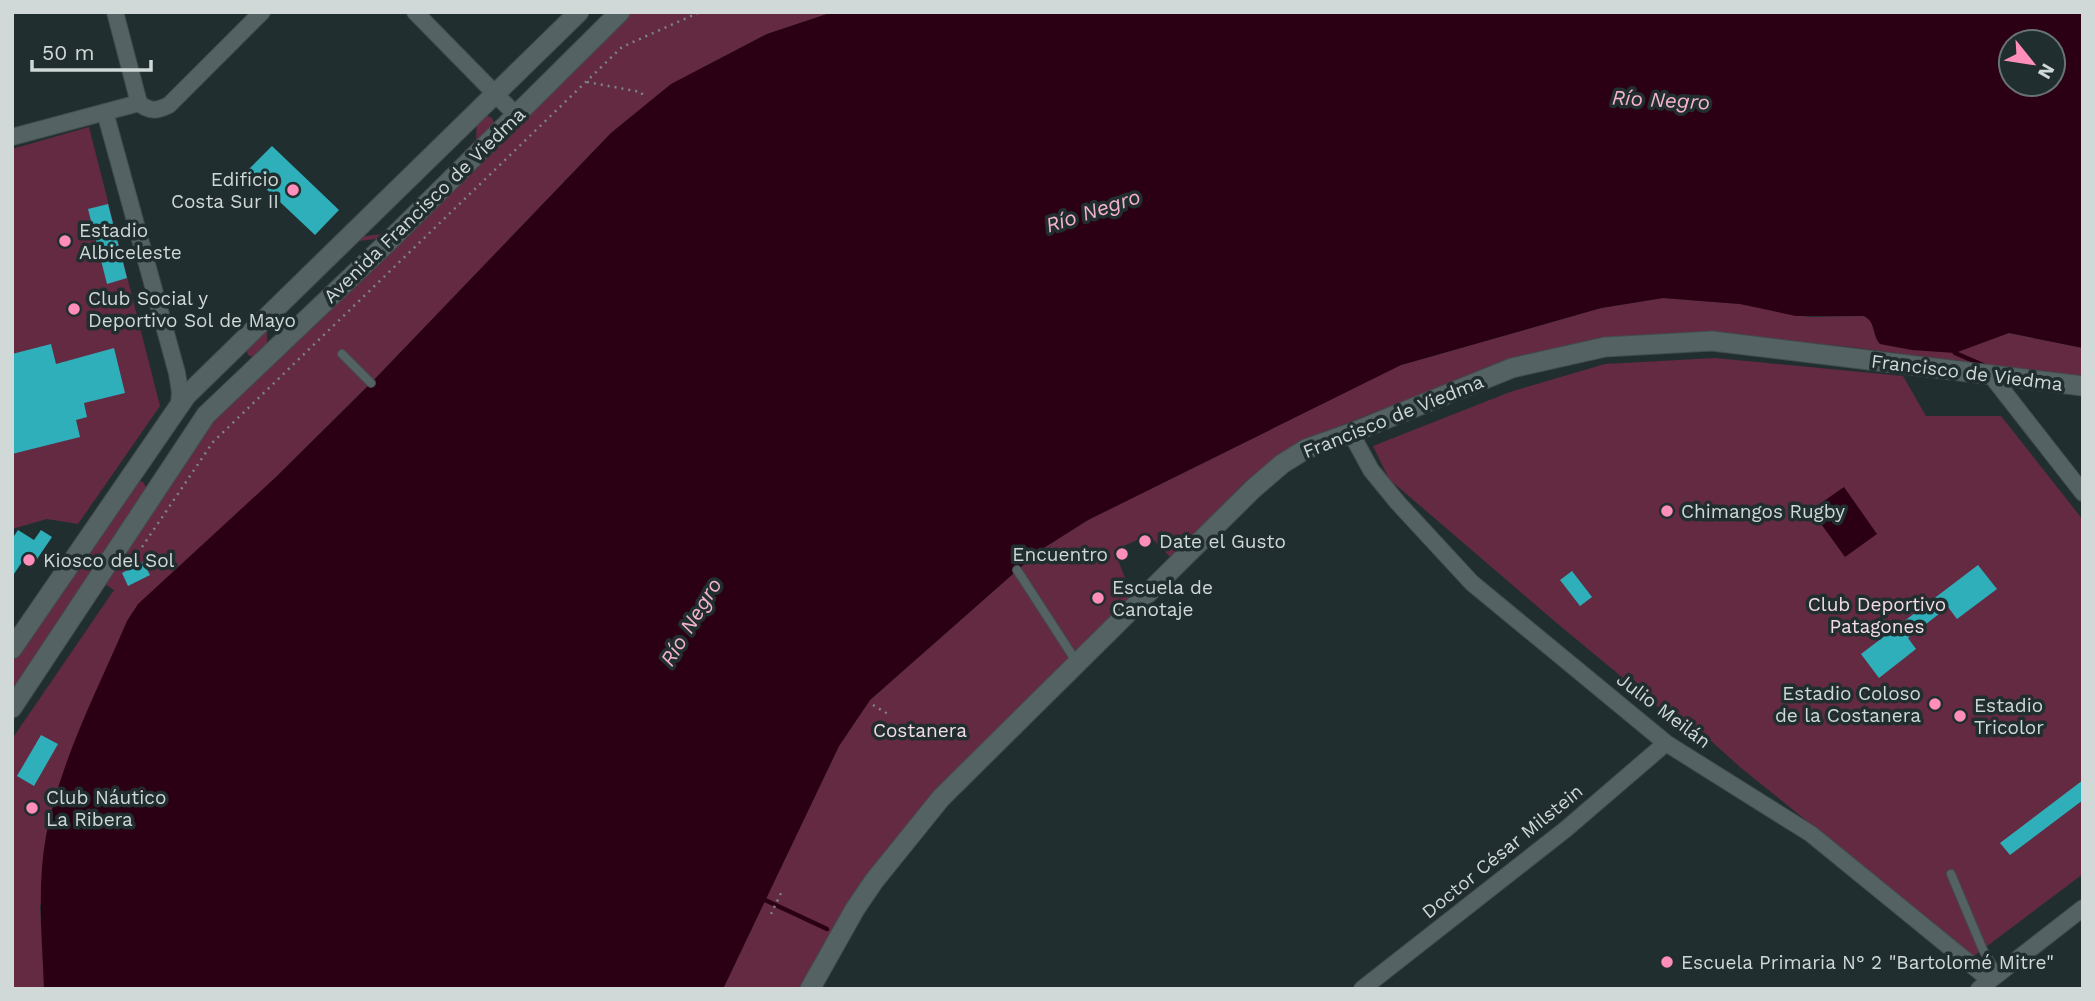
<svg xmlns="http://www.w3.org/2000/svg" width="2095" height="1001" font-family="'Work Sans',sans-serif">
<style>
.green{fill:#642a42}
.water{fill:#2c0014;fill-rule:evenodd}
.lines{fill:none;stroke-linecap:round;stroke-linejoin:round}
.stream{stroke:#2c0014;stroke-width:4.5}
.building{fill:#2fafba}
.service-casing{stroke:#414c4d;stroke-width:10}
.minor-casing{stroke:#414c4d;stroke-width:18}
.tertiary-casing{stroke:#414c4d;stroke-width:21}
.secondary-casing{stroke:#414c4d;stroke-width:21}
.path{stroke:#7a8585;stroke-width:2.5;stroke-dasharray:2 5;stroke-linecap:butt}
.service{stroke:#546263;stroke-width:8}
.minor{stroke:#546263;stroke-width:16}
.tertiary{stroke:#546263;stroke-width:19}
.secondary{stroke:#546263;stroke-width:19}
.poi-dot{fill:#ff8ebb;stroke:#212e2f;stroke-width:2.5}
.labels{text-anchor:middle;stroke-width:7;stroke-linejoin:round;paint-order:stroke}
.poi-label{font-size:19px;fill:#d0d8d8;stroke:#212e2f;text-anchor:start}
.street-label{font-size:19px;fill:#d0d8d8;stroke:#212e2f}
.park-label{font-size:19px;fill:#f3dce3;stroke:#212e2f}
.water-label{font-size:21px;font-style:italic;fill:#f5b3ca;stroke:#212e2f}
</style>
<rect width="100%" height="100%" fill="#212e2f"/>
<path class="green" d="M634 12H833L767 34 672 84 611 133 371 383 277 476 40 906 44 986 42 989H12V739L114 590 102 582 210 420 625 16Z
M486 115 492 118 494 123 384 238 359 241 267 330V350L255 358 248 355 246 349 358 237 382 234 476 140 477 120Z
M89 127 160 406 78 524 47 519 12 529V149Z
M1663 298 1740 304 1809 317 1864 316 1871 321 1877 340 1996 337 2009 333 2083 348V376L1987 367 1966 362 1850 347 1707 332 1512 359 1296 443 1246 481 1171 558 1149 535 1114 550 1133 598 845 909 800 989H723L839 746 870 700 1039 551 1088 520 1401 365 1601 308Z
M1715 358 1903 376 1926 416H2001L2083 520V874L1974 956 1740 767 1710 740 1703 744 1559 625 1389 479 1373 446 1510 392 1605 364Z
M137 481 143 482 146 487V493L12 693V661L132 484Z"/>
<path class="water" d="M833 12H2083V348L2009 333 1955 353 1912 350 1880 344C1872 335 1876 322 1864 316H1796L1740 304 1663 298 1601 308 1401 365 1088 520 1039 551 870 700 839 746 723 989H42L44 986C42 936 37 885 46 836 60 761 97 691 127 621L138 604 277 476 371 383 611 133 671 84 767 34ZM2011 42H2053V84H2011Z
M1844 487 1877 534 1845 557 1811 510Z"/>
<g class="lines">
<path class="stream" d="M1955 353 1983 365
M765 900 827 929"/>
</g>
<path class="building" d="M272 146 339 210 315 235 247 171Z
M108 204 127 278 107 284 88 209Z
M51 344 56 364 114 348 125 393 84 403 87 417 76 420 80 437 12 454V354Z
M18 530 34 540 41 530 52 537 31 568 22 562 12 577V539Z
M143 562 150 575 128 586 122 573Z
M1978 565 1997 589 1957 619 1948 607 1908 638 1916 649 1879 678 1861 654Z
M1572 571 1592 597 1580 606 1560 580Z
M41 735 58 744 34 786 17 776Z
M2083 780V800L2010 855 2000 843Z"/>
<g class="lines">
<defs>
<path id="service" d="M342 354 371 383
M1017 570 1076 661
M1951 874 1983 950 1998 974"/>
<path id="minor" d="M115 12 139 103
M415 12 516 115
M105 112 177 373 180 392 179 404
M12 137 139 103C150 112 157 111 169 105L262 12
M1990 374 2083 493
M1351 433 1371 470 1398 503 1472 583 1666 743 1811 834 1990 980
M1362 989 1566 829 1666 743
M1979 989 2083 908"/>
<path id="tertiary" d="M810 989 855 909 874 881 941 798 1253 489 1282 464 1306 449 1351 433 1512 368 1605 347 1712 341 2083 386"/>
<path id="secondary" d="M12 649 186 396 579 12
M12 708 206 415 390 240 620 12"/>
</defs>
<use href="#service" class="service-casing"/>
<use href="#minor" class="minor-casing"/>
<use href="#tertiary" class="tertiary-casing"/>
<use href="#secondary" class="secondary-casing"/>
<path class="path" d="M587 82 641 92 645 99
M142 547 213 442 622 47 700 12
M873 705 888 714
M771 914 781 893"/>
<use href="#service" class="service"/>
<use href="#minor" class="minor"/>
<use href="#tertiary" class="tertiary"/>
<use href="#secondary" class="secondary"/>
</g>
<g class="poi-dot">
<circle cx="293" cy="190" r="7"/>
<circle cx="65" cy="241" r="7"/>
<circle cx="74" cy="309" r="7"/>
<circle cx="1667" cy="511" r="7"/>
<circle cx="1145" cy="541" r="7"/>
<circle cx="1122" cy="554" r="7"/>
<circle cx="29" cy="560" r="7"/>
<circle cx="1098" cy="598" r="7"/>
<circle cx="1935" cy="704" r="7"/>
<circle cx="1960" cy="716" r="7"/>
<circle cx="32" cy="808" r="7"/>
<circle cx="1667" cy="962" r="7"/>
</g>
<g class="labels">
<g class="poi-label">
<text x="279" y="186" text-anchor="end">Edificio<tspan x="279" dy="22">Costa Sur II</tspan></text>
<text x="79" y="237">Estadio<tspan x="79" dy="22">Albiceleste</tspan></text>
<text x="88" y="305">Club Social y<tspan x="88" dy="22">Deportivo Sol de Mayo</tspan></text>
<text x="1681" y="518">Chimangos Rugby</text>
<text x="1159" y="548">Date el Gusto</text>
<text x="1108" y="561" text-anchor="end">Encuentro</text>
<text x="43" y="567">Kiosco del Sol</text>
<text x="1112" y="594">Escuela de<tspan x="1112" dy="22">Canotaje</tspan></text>
<text x="1921" y="700" text-anchor="end">Estadio Coloso<tspan x="1921" dy="22">de la Costanera</tspan></text>
<text x="1974" y="712">Estadio<tspan x="1974" dy="22">Tricolor</tspan></text>
<text x="46" y="804">Club Náutico<tspan x="46" dy="22">La Ribera</tspan></text>
<text x="1681" y="969">Escuela Primaria N° 2 "Bartolomé Mitre"</text>
</g>
<g class="street-label">
<text transform="translate(424 205) rotate(-44)" y="7">Avenida Francisco de Viedma</text>
<text transform="translate(1967 372) rotate(7)" y="7">Francisco de Viedma</text>
<text transform="translate(1393 416) rotate(-22)" y="7">Francisco de Viedma</text>
<text transform="translate(1664 710) rotate(37)" y="7">Julio Meilán</text>
<text transform="translate(1502 851) rotate(-39)" y="7">Doctor César Milstein</text>
</g>
<g class="park-label">
<text x="1877" y="611">Club Deportivo<tspan x="1877" dy="22">Patagones</tspan></text>
<text x="920" y="737">Costanera</text>
</g>
<g class="water-label">
<text transform="translate(1661 100) rotate(3)" y="7">Río Negro</text>
<text transform="translate(1093 211) rotate(-18)" y="7">Río Negro</text>
<text transform="translate(691 622) rotate(-59)" y="7">Río Negro</text>
</g>
</g>
<rect width="2095" height="1001" fill="none" stroke="#d0d8d8" stroke-width="28"/>
<g transform="translate(2032 63) rotate(120)"><circle r="33" fill="#212e2f" stroke="#677273" stroke-width="2"/>
<path d="M0-5L12 26L0 18L-12 26Z" fill="#ff8ebb"/>
<text y="-10" font-size="19" font-weight="bold" text-anchor="middle" fill="#d0d8d8">N</text>
</g>
<path d="M32 60v10h119v-10" fill="none" stroke="#d0d8d8" stroke-width="3.5"/>
<text x="42" y="60" font-size="21" fill="#d0d8d8" stroke="#212e2f" stroke-width="5" paint-order="stroke">50 m</text>
</svg>
